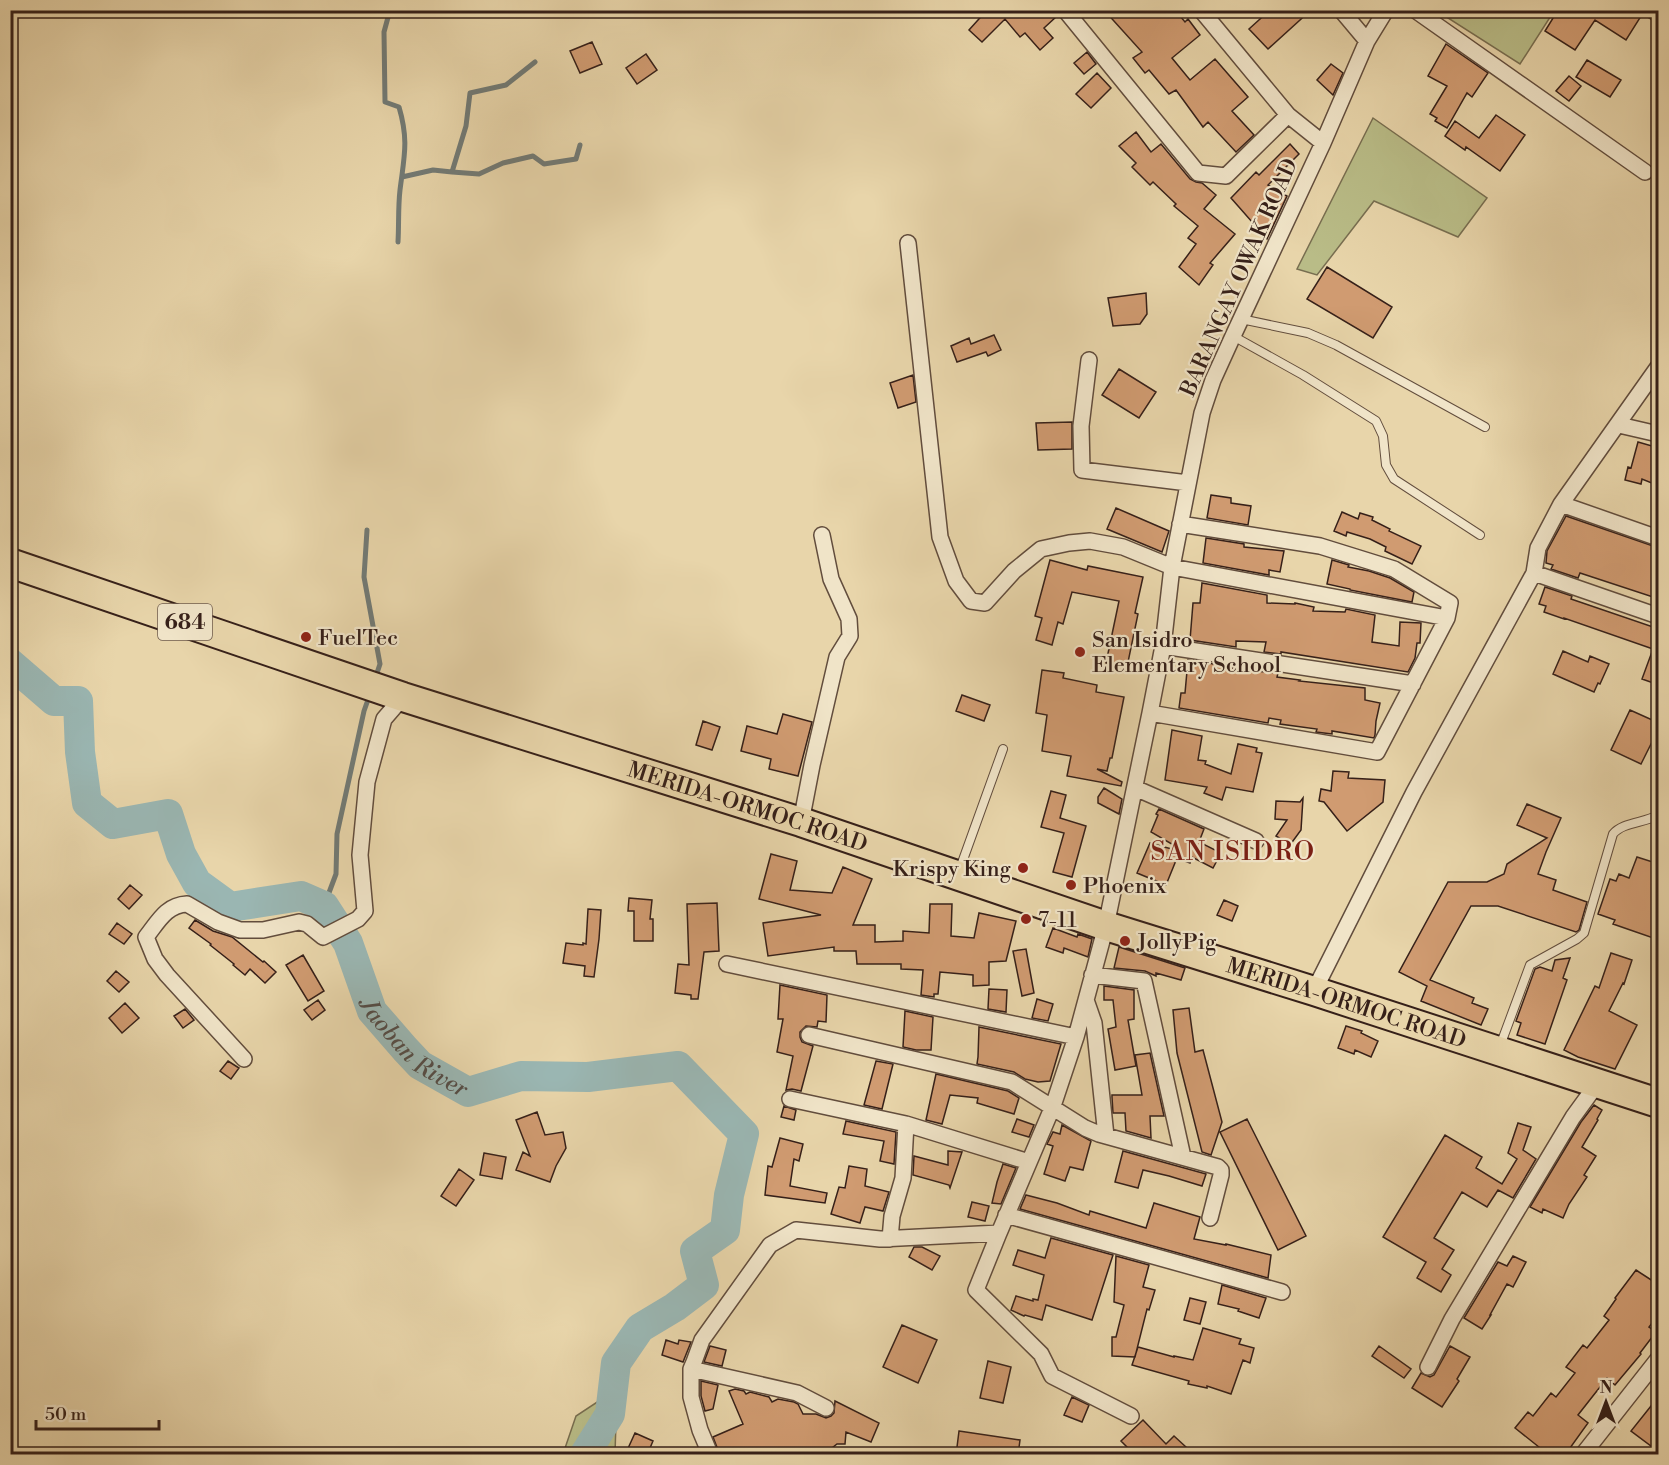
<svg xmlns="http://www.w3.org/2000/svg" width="1669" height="1465" font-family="'Libre Bodoni',serif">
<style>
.green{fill:#b9bc87;stroke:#786e50;stroke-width:1.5}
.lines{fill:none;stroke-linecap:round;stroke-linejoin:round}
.stream{stroke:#727a75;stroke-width:5}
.river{stroke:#9ab6b2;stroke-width:30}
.building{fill:#d09b71;stroke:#362019;stroke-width:1.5}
.lane-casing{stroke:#624d3d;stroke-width:10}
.street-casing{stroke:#624d3d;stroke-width:18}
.highway-casing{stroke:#362019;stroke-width:32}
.lane{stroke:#f0e4c8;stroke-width:8}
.street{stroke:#f0e4c8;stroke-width:15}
.highway{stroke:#e8d5aa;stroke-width:28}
.poi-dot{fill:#8f2418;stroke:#f0e4c8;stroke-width:2}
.labels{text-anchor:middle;stroke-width:4.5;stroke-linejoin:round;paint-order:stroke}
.shield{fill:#f0e4c8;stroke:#6e5b4e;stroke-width:1.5}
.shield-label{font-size:21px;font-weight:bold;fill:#362019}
.street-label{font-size:22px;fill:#362019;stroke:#f0e4c8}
.poi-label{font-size:22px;fill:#362019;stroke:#f0e4c8;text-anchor:start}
.water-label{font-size:24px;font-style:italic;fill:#544d47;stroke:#f0e4c8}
.quarter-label{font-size:26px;letter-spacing:1.5px;fill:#7a1f14;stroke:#f0e4c8}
</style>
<rect width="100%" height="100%" fill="#e8d5aa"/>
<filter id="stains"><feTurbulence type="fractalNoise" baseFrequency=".00333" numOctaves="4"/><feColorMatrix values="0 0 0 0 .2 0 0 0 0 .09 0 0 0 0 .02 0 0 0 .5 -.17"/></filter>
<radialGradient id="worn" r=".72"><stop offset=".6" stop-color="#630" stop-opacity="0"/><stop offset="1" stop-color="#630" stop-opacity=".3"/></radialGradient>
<path class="green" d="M1554 11 1520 64 1437 11 1554 10Z
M1373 118 1487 198 1458 237 1374 201 1317 275 1297 269Z
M617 1389 615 1454H563L576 1416Z"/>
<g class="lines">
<path class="stream" d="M390 10 384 32 385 102 399 107C409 141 404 157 400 190 398 207 399 225 398 242
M452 172 479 174 503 163 533 156 544 164 576 159 580 145
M402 177 433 170 452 172 466 126 470 93 506 85 535 62
M367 530 364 577 380 664 375 679
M324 906 336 874 337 834 364 711 370 694"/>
<path class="river" id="s1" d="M10 663 54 701H78L80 752 87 803 113 824 168 814 181 854 197 883 230 907 301 896 324 906 348 943 372 1011 405 1049 420 1065 468 1092 521 1076 588 1077 678 1066 744 1134 729 1195 725 1230 695 1251 704 1285 675 1307 640 1328 616 1363 610 1414 585 1454"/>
</g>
<path class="building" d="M987 10H1055L1057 16 1044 28 1053 38 1040 50 1025 33 1020 37 1005 19 982 42 969 30Z
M1104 10H1175L1185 22 1188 19 1200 35 1172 58 1190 80 1215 59 1248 97 1232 111 1254 135 1236 152 1208 122 1203 127 1176 90 1169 94 1149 70 1145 73 1133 58 1142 52Z
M1270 10H1311L1268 49 1249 29Z
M1558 10H1642L1643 13 1626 40 1595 20 1575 50 1545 31Z
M592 42 602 64 580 73 570 51Z
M1446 44 1488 73 1472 97 1467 93 1447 128 1435 121 1437 118 1430 114 1447 86 1428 76Z
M1087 52 1096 64 1084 74 1074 63Z
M646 54 657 70 637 84 626 68Z
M1587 60 1621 80 1610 97 1576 77Z
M1331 64 1343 73 1333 95 1317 80Z
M1097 73 1111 88 1091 108 1076 94Z
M1569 76 1581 86 1569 101 1556 91Z
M1496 115 1525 135 1500 171 1466 147 1465 150 1445 136 1455 121 1479 138Z
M1136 132 1151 152 1161 144 1190 179 1196 182 1202 183 1216 195 1204 209 1235 234 1210 263 1213 265 1199 285 1179 267 1196 244 1188 238 1198 226 1174 206 1176 204 1153 182 1150 185 1132 167 1136 163 1119 146Z
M1290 144 1299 154 1268 185 1287 196 1267 239 1231 198 1256 172 1259 175Z
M1327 267 1392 307 1373 338 1307 299Z
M1146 293 1147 314 1140 324 1113 326 1108 298Z
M994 335 1001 350 988 356 986 352 957 362 951 346 969 338 971 344Z
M1119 369 1156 392 1139 418 1102 395Z
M913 375 916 402 898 408 890 383Z
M1072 422V449L1038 450 1036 423Z
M1638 442 1659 448V486L1642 479 1641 484 1625 480 1628 467 1631 468Z
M1211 495 1231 498V503L1251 506 1248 525 1207 518Z
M1116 508 1169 531 1162 552 1107 529Z
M1342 512 1358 519 1360 513 1373 517 1372 520 1390 529 1389 531 1421 546 1412 564 1385 551 1386 547 1370 539 1347 532 1346 536 1334 531Z
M1566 516 1659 548V599L1580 573 1578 578 1551 569 1553 565 1546 563 1547 551Z
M1206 538 1244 544V547L1284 551 1280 572 1269 570V575L1203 563Z
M1050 560 1087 570 1088 566 1143 577 1135 613 1138 614 1127 667 1106 663 1119 601 1072 592 1063 624 1058 622 1052 645 1036 640 1042 618 1035 616Z
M1332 560 1349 565 1348 567 1369 571 1390 578 1414 592 1412 602 1350 590V589L1327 584Z
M1202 583 1267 595V603L1295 604V603L1314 607 1313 611 1345 612 1346 609 1375 615 1372 642 1399 646 1400 622 1421 623 1420 643H1417L1415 658 1408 672 1281 652V654L1264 652 1266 642 1236 641V647L1190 640 1193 603H1200Z
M1545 587 1572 596 1571 599 1659 629V685L1642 679 1653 649 1564 618V619L1544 612 1546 606 1539 604Z
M1563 651 1588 662 1590 656 1609 664 1600 684 1598 683 1594 692 1553 674Z
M1188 660 1233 667V669L1278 673 1277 677 1300 680 1299 681 1365 688V700L1380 703 1376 721 1375 735 1374 738 1332 731V734L1316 732 1317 729 1280 724 1281 720 1269 718 1268 723 1179 708 1181 693H1185Z
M1042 670 1064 673 1063 678 1097 685 1096 692 1124 697 1112 758H1110L1107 771 1097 769 1122 782 1121 786 1067 776 1071 756 1042 751 1047 715 1036 713Z
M962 695 990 705 984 721 956 711Z
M1630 710 1659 723V738L1655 736 1641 764 1611 750Z
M783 714 812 722 798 776 769 769 771 759 741 751 747 726 777 734Z
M703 721 720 727 712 750 696 745Z
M1172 730 1202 736 1198 760 1206 761 1205 764 1231 774 1238 744 1257 748 1256 752 1262 753 1253 792 1226 787 1222 800 1204 793 1207 787 1165 780Z
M1333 771 1349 772 1348 778 1385 780 1383 802 1347 831 1324 802 1319 801 1321 789 1331 791Z
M1104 788 1122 799 1119 814 1098 803V797Z
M1051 791 1066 795 1060 818 1086 826 1072 877 1053 872 1064 833 1041 827Z
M1303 798 1301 830 1290 845 1276 836 1287 820 1275 819 1276 801 1300 802Z
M1527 804 1561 818 1546 852 1538 874 1556 880 1553 890 1587 902 1579 930 1576 932 1498 906H1471L1430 980 1474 998 1472 1003 1488 1009 1481 1025 1421 1001 1427 986 1399 972 1448 882H1487L1504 874 1507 864 1547 838 1517 825Z
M1159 809 1204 829 1199 842 1221 853 1213 868 1192 857 1190 863 1177 858 1166 885 1137 873 1150 843 1175 850 1177 847 1151 832 1158 815 1156 814Z
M771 854 797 861 790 890 832 893 843 867 872 879 853 925H875V942L903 941V931L929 933 930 904H952L951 936 974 938 979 913 1016 921 1006 961 989 962V985L973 986V975L940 972 938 994H934V997L921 995 923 970 901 969V964H857L856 951H834V947L768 956 763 923 821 915 759 899Z
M1637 857 1659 864V940L1613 924 1615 920 1598 914 1610 879 1616 881 1619 874 1629 878Z
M130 885 142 895 129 909 118 899Z
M629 898 652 900 650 919H653V941H634V911H628Z
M1224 900 1238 906 1232 921 1217 915Z
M717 903 719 951 704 952 698 999H691V995L675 993 678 964 689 965 687 904Z
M588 909 601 910 599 939 594 977 584 976 585 966 563 963 566 943 583 945V943L586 944Z
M195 920 213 931 232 937 263 962 264 961 276 972 265 983 250 969 245 975 233 965 234 964 210 945 211 944 189 928Z
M117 923 132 934 124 944 109 934Z
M1053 928 1077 937 1078 934 1092 939 1088 957 1064 948 1063 953 1046 947Z
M1119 947 1185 968 1181 980 1156 973V976L1145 971 1114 968Z
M1026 949 1034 993 1022 996 1013 951Z
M1611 953 1632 960 1624 984 1623 983 1609 1011 1637 1025 1615 1069 1578 1057 1564 1050 1595 986 1599 988Z
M303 955 324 991 308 1001 286 965Z
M1570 958 1563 978 1567 980 1545 1044 1517 1035 1521 1023 1516 1021 1535 969 1540 967 1552 971 1555 960Z
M116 971 129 982 119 992 107 981Z
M780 985 827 995 826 1022 818 1021 817 1027 806 1026 800 1032V1037L802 1042 813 1046 801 1091 792 1089 786 1090 793 1056 777 1052 783 1019H778Z
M1104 986 1134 990V1019L1128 1020 1136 1066 1115 1070 1108 1029 1116 1027 1113 1000H1104Z
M989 989 1007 990 1006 1012 988 1009Z
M1037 999 1053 1004 1048 1021 1032 1018Z
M318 1000 325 1010 312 1020 304 1010Z
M125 1003 139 1018 122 1033 109 1018Z
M1189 1008 1195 1052 1203 1050 1222 1122 1211 1155 1202 1152 1177 1053 1173 1010Z
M185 1009 194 1020 183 1028 174 1016Z
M905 1011 933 1017 931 1050H916L903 1047Z
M1346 1026 1362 1031 1361 1033 1378 1041 1371 1057 1355 1050 1354 1054 1338 1048Z
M979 1027 1061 1044 1050 1081 1038 1082 1025 1079 1014 1072 977 1064 978 1057Z
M1150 1053 1164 1116H1150L1151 1138 1126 1131 1125 1113H1113L1112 1097V1095H1142L1135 1055Z
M228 1061 239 1068 231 1079 220 1071Z
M876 1061 893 1064 882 1109 864 1105Z
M936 1074 1008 1091 1019 1098 1014 1114 977 1103 978 1098 950 1095 942 1124 926 1120Z
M1594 1105 1602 1110 1597 1119 1598 1120 1582 1147 1596 1156 1584 1175 1587 1177 1569 1204 1563 1218 1543 1209 1542 1213 1530 1207 1581 1122Z
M784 1106 796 1110 794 1120 781 1117Z
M537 1112 545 1135 563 1132 566 1148 556 1166 550 1182 516 1170 523 1152 530 1156 516 1120Z
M1017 1119 1034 1125 1029 1137 1012 1132Z
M1247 1119 1306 1236 1278 1250 1220 1132Z
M846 1121 896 1132 894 1164 880 1161 884 1141 843 1134Z
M1518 1123 1531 1127 1523 1150 1536 1159 1513 1198 1498 1190 1487 1207 1462 1192 1434 1238 1454 1250 1442 1269 1451 1275 1441 1292 1417 1278 1426 1262 1383 1237 1445 1135 1482 1157 1476 1168 1502 1184 1517 1159 1508 1153Z
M1062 1125 1091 1141 1083 1170 1070 1167 1065 1181 1044 1174 1053 1146 1047 1144 1053 1132 1060 1134Z
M780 1138 803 1144 799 1161 794 1159 790 1186 827 1193 825 1203 765 1195 768 1166 772 1167Z
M948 1151 962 1152 950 1188 949 1185 913 1175 914 1156 948 1165Z
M1123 1151 1206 1174 1202 1186 1169 1176 1143 1170 1138 1188 1115 1182Z
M484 1153 506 1157 502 1179 480 1175Z
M1003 1164 1016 1168 1001 1204 992 1203 997 1182Z
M849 1166 867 1169 865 1186 889 1192 883 1211 865 1207 860 1223 831 1214 839 1187 845 1188Z
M459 1169 474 1180 456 1206 441 1196Z
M1026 1195 1057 1203 1089 1215 1090 1211 1146 1228 1154 1203 1200 1217 1194 1239 1226 1245V1244L1271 1255 1268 1278 1020 1209Z
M972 1202 989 1206 985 1221 968 1217Z
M1051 1238 1113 1255 1092 1320 1046 1305 1042 1320 1025 1315 1024 1316 1011 1310 1016 1296 1033 1301V1299L1038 1300 1044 1275 1013 1265 1018 1250 1045 1258Z
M914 1247H922L940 1256 932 1270 909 1257Z
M1116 1256 1149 1265 1143 1287 1155 1290 1149 1310 1147 1309 1135 1357 1112 1356V1337H1116L1124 1305 1114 1302Z
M1513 1256 1526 1262 1513 1287 1507 1284 1490 1315H1491L1482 1329 1464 1318 1498 1262 1507 1266Z
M1636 1270 1659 1285V1314L1649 1327 1656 1332 1640 1353 1641 1354 1615 1385 1607 1378 1578 1415 1588 1423 1565 1455H1549L1515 1428 1528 1412 1533 1416 1551 1393 1556 1397 1575 1373 1566 1367 1583 1345 1587 1348 1609 1320 1604 1316 1616 1299 1615 1298Z
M1222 1285 1266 1298 1259 1318 1238 1311 1239 1309 1218 1304Z
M1190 1298 1206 1302 1200 1324 1184 1320Z
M902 1325 937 1340 918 1383 883 1367Z
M1203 1328 1241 1339 1239 1344 1254 1348 1250 1363 1243 1360 1231 1394 1207 1386V1388L1188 1384 1189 1381 1132 1365 1138 1347 1174 1357V1356L1193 1360Z
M666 1340 678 1344 679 1340 691 1342 683 1362 662 1355Z
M710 1346 726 1350 722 1366 704 1362Z
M1379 1346 1411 1369 1404 1378 1372 1356Z
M1450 1346 1470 1357 1457 1379 1459 1381 1442 1407 1412 1388 1421 1373 1430 1377 1434 1375Z
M988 1361 1011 1367 1003 1403 980 1398Z
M701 1381 718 1385 713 1409 705 1411 701 1396Z
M735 1389 744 1391 746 1394 750 1392 769 1397 772 1402 778 1399 794 1402 798 1404 803 1414H816L826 1418 831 1416 834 1413 835 1401 879 1423 871 1442 846 1432 845 1444H837L823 1455H720L713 1437 743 1424 729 1391Z
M1659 1396V1452L1631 1431Z
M1072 1397 1089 1405 1082 1422 1064 1415Z
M1143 1420 1166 1444 1174 1436 1186 1447 1179 1455H1135L1121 1441Z
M959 1431 1020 1440 1018 1455H956Z
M635 1433 653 1441 647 1455H625Z"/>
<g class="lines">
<defs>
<path id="lane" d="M1241 319 1308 333 1336 345 1485 427
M1233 336 1303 375 1376 421 1383 436 1386 465 1394 479 1480 535
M959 871 1003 749
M1500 1046 1530 965 1577 939 1584 933 1613 834C1623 822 1645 823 1658 815"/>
<path id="street" d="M1065 10 1198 173 1226 176 1288 115
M1201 10 1288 115 1323 143
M1341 10 1367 41
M1415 10 1645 172
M1652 10 1658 14
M908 243 940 537 956 581 971 601 985 603 1014 571 1041 549 1069 543 1090 541 1123 547 1172 567 1447 618
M1089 360 1081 426 1082 470 1188 483
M1619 425 1658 434
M1561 504 1658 538
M1534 573 1658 616
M1163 646 1413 684
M1150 713 1377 752 1447 618 1450 603 1394 569 1320 546 1180 524
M1135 788 1256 841
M801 822 812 765 837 657 850 636 849 619 831 579 822 535
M727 964 1076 1037
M1092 975 1144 981 1183 1157
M1314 991 1414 792 1534 573 1538 548 1561 504 1658 367
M1086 1000 1094 1023 1106 1136
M809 1035 1012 1082 1085 1128 1099 1134 1218 1167 1221 1170V1175L1210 1218
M244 1059 167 975 155 959 146 937C158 922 166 905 187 904L218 922 240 930H263L299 922 307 924 323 937 358 919 365 911 360 855 367 782 384 719 403 697
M790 1099 906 1124 903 1178 892 1216 890 1239
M906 1124 1029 1162
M1006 1215 1282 1292
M999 1233 976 1290 1041 1354 1052 1376 1131 1416
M1428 1367 1452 1319 1573 1117 1597 1084
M691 1369 797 1393 826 1408
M1584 1453 1658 1359
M710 1454 700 1430 691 1397V1369L694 1362 702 1340 770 1245 796 1230 880 1239 999 1233 1053 1106 1076 1037 1106 926 1150 713 1163 646 1172 567 1202 413 1213 380 1233 336 1323 143 1367 41 1386 10"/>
<g id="highway">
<path id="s2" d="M10 563 403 697 801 822 1106 926 1314 991 1658 1103"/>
</g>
</defs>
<use href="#lane" class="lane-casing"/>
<use href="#street" class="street-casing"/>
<use href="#highway" class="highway-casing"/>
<use href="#lane" class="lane"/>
<use href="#street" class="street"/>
<use href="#highway" class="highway"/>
</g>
<g class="poi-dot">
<circle cx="306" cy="637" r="6"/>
<circle cx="1080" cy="652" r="6"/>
<circle cx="1023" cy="868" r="6"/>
<circle cx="1071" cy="885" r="6"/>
<circle cx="1026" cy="919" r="6"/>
<circle cx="1125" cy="941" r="6"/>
</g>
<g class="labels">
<rect class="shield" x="158" y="604" width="54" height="36" rx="4.5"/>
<g class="shield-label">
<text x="185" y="629">684</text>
</g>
<g class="street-label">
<text transform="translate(1238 277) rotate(-66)" y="8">BARANGAY OWAK ROAD</text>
<text dy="8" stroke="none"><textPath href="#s2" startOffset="777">MERIDA-ORMOC ROAD</textPath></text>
<text dy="8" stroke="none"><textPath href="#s2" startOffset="1407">MERIDA-ORMOC ROAD</textPath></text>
</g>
<g class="poi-label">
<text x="318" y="645">FuelTec</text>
<text x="1092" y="647">San Isidro<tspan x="1092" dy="25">Elementary School</tspan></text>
<text x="1011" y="876" text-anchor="end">Krispy King</text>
<text x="1083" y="893">Phoenix</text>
<text x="1038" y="927">7-11</text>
<text x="1137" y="949">JollyPig</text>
</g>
<g class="water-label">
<text dy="8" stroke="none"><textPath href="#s1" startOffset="660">Jaoban River</textPath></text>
</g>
<g class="quarter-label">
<text x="1233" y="860">SAN ISIDRO</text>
</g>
</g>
<rect width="1669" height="1465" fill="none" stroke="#e8d5aa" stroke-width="36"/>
<rect x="12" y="12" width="1645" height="1441" fill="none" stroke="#362019" stroke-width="3"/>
<rect x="18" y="18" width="1633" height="1429" fill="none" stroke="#362019" stroke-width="1.5"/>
<g transform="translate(1606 1402)" stroke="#f0e4c8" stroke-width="4.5" paint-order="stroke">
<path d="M0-4.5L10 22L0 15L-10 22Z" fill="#362019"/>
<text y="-9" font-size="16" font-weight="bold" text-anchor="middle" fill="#362019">N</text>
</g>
<path d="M36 1420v9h123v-9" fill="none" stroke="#362019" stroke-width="3"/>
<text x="45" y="1420" font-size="18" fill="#362019" stroke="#f0e4c8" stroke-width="4.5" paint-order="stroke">50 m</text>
<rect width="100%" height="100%" filter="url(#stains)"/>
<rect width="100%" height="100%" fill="url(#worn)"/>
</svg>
